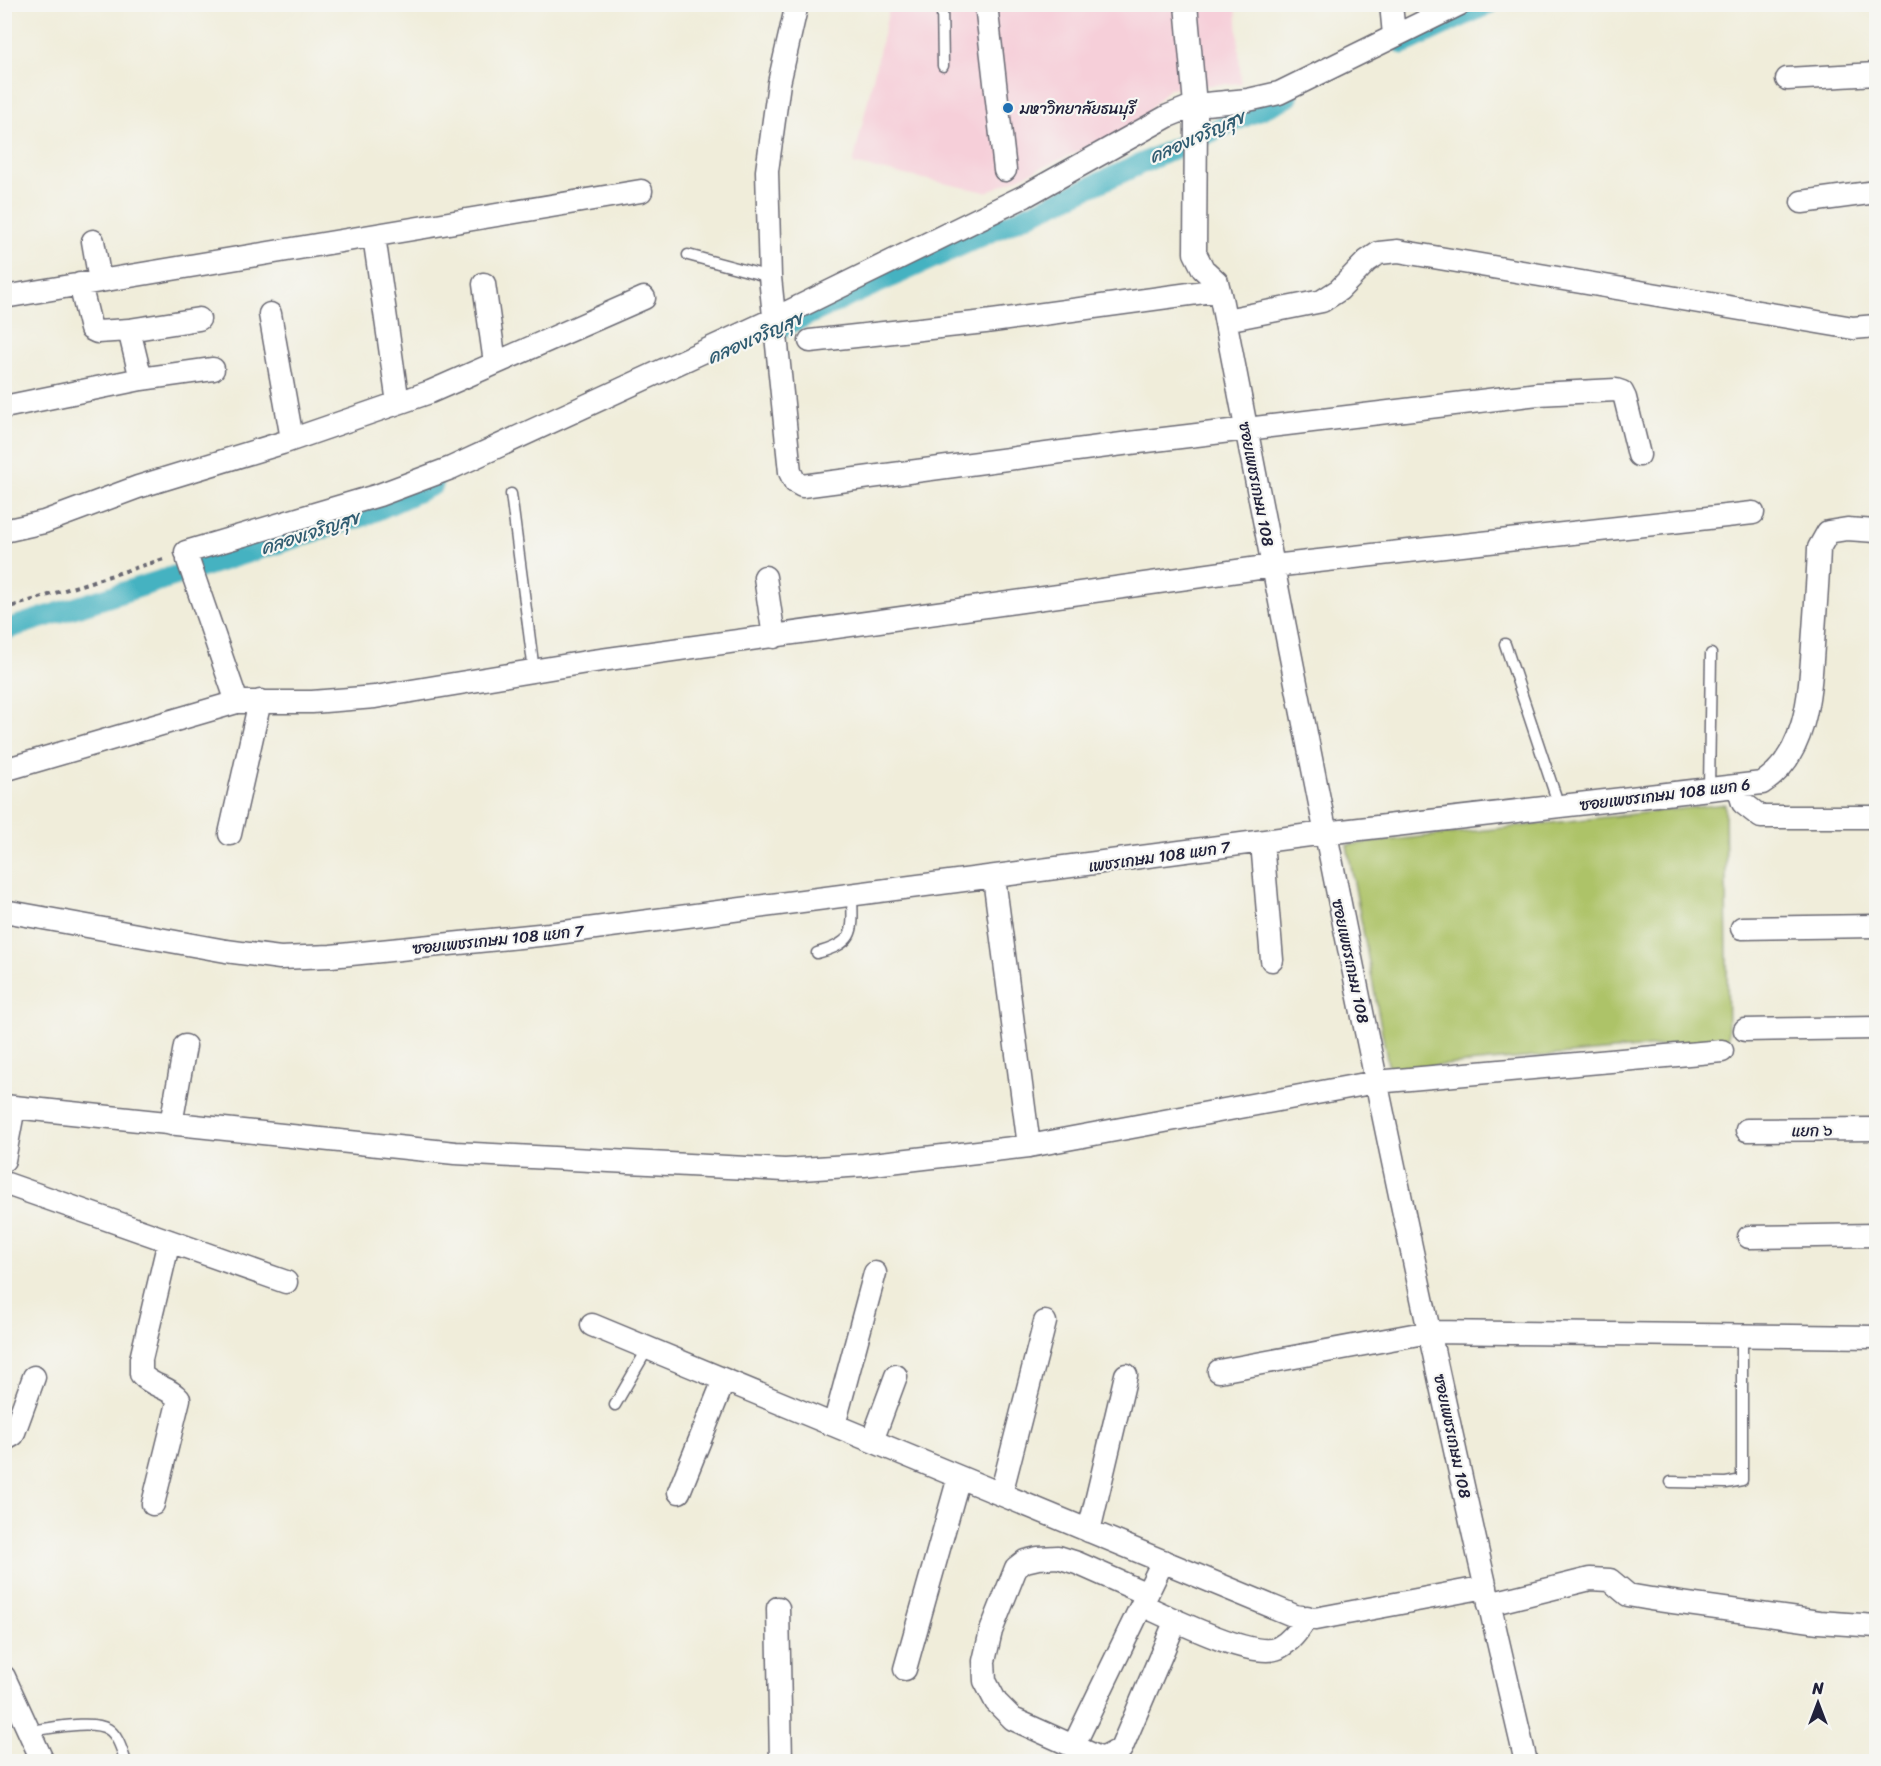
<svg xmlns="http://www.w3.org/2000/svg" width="1881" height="1766" font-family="Sriracha,'Playpen Sans Thai',sans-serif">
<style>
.built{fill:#f6cfd9}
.green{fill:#adc368;stroke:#687252;stroke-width:1.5}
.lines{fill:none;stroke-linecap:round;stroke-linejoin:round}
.canal{stroke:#45b2c1;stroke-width:21}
.service-casing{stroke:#6a6973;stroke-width:13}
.minor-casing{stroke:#6a6973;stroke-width:25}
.path{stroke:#6a6973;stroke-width:4;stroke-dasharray:4.5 4.5;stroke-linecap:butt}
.service{stroke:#fff;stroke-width:10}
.minor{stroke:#fff;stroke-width:22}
.poi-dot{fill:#1f6fb2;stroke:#f6f6f2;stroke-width:2}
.labels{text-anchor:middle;stroke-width:4.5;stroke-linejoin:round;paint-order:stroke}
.poi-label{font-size:16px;fill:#22223b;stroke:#f6f6f2;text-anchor:start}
.street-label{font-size:16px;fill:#22223b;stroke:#f6f6f2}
.water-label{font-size:18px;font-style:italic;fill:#305c71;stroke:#f6f6f2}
</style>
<rect width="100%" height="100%" fill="#f6f6f2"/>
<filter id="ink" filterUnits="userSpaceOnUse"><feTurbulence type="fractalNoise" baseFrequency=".0167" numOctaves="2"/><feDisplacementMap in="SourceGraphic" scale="12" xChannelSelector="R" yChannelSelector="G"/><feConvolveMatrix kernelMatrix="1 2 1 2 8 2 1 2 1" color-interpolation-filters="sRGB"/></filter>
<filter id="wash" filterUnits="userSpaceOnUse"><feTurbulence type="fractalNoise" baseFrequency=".008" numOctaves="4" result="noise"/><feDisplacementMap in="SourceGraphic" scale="24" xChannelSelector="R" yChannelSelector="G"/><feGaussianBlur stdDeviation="1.35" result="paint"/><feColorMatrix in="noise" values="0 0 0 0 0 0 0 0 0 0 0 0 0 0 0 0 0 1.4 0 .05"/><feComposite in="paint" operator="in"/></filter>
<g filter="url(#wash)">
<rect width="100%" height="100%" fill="#f0edda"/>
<path class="built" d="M890 5H1236L1241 83 1169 88 1133 128 986 192 853 164Z"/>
<path class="green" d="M1725 804 1728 1040 1389 1070 1347 845Z"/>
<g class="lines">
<path class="canal" d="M1403 44 1489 4
M775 330 1288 97
M4 630 364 516 433 485"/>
</g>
</g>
<g filter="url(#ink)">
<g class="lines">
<defs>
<path id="service" d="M942 4 943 66
M688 255 770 277
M511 494 534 671
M1505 644 1559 806
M1709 789 1711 654
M817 953C856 942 853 933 852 896
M615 1405 648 1348
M1671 1482 1726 1483 1742 1480V1337
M29 1731C48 1729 92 1719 108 1729 118 1735 122 1751 126 1762"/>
<path id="minor" d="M797 4 779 83 767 171 770 277 790 472 795 482 802 486 1130 443 1538 394 1616 390 1622 392 1625 398 1639 455
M986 4 1005 170
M1186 4 1196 116 1195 253 1203 269 1217 282 1222 303C1316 791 1412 1278 1526 1762
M1391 4 1394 35
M1787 79 1876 74
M1802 202 1876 192
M374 236 398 403
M93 241 100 281
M484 284 495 363
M4 297 641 191
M270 314 292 439
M1226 320 1322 301 1339 290 1367 261 1379 253 1398 251 1853 328 1876 326
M129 330 199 319
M810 341 985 322 1219 290
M141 379 213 369
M4 407 141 379 129 330 97 332 91 329 80 284
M4 531 44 522 138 487 282 443 430 392 644 298
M186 552 379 495 451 468 776 318 1025 196 1168 116 1195 105 1248 100 1279 93 1460 4
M188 560 237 702
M765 577 774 637
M4 770 237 702H312L375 697 587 662 1273 566 1753 513
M1738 787 1743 803 1761 817H1876
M230 834 260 701
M1262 842 1272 960
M994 878 1029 1146
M4 911 226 951 280 958 331 956 549 934 1325 833 1762 783C1811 753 1810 682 1814 631 1816 603 1818 576 1819 548L1828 532 1847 529 1876 531
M1742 928 1876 926
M1745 1030 1876 1028
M4 1106 455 1153 785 1170 864 1165 1029 1146 1376 1082 1722 1051
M171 1124 185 1046
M1747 1130 1876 1129
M4 1160 14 1107
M4 1183 286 1282
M1749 1237 1876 1235
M592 1325 1295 1616 1315 1619 1331 1616 1486 1587
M1219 1371 1429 1332 1876 1337
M834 1425 875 1273
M4 1440 13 1435 34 1377
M872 1441 896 1376
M679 1492 724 1380
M1001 1494 1045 1322
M153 1504 179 1399C168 1386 152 1387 141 1374V1359L169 1241
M1089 1531 1126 1375
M1147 1594 1077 1563 1058 1557 1038 1558 1025 1561 1016 1568 991 1631 984 1661 985 1681 996 1702 1013 1719 1102 1759 1121 1749 1176 1620
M1489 1604 1590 1579 1610 1580 1628 1595 1651 1599 1819 1622 1876 1626
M1142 1605C1169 1617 1252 1660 1278 1648 1292 1641 1299 1629 1307 1617
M778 1608 781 1762
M905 1669 959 1477
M4 1677 43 1762
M1073 1747 1163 1561"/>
</defs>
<use href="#service" class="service-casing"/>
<use href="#minor" class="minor-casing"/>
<path class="path" d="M4 609 167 558"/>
<use href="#service" class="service"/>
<use href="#minor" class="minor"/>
</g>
</g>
<circle class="poi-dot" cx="1008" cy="108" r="6"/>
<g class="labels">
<g class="poi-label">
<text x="1020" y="114">มหาวิทยาลัยธนบุรี</text>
</g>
<g class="street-label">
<text transform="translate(1257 484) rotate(79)" y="6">ซอยเพชรเกษม 108</text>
<text transform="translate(1665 794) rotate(-7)" y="6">ซอยเพชรเกษม 108 แยก 6</text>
<text transform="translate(1159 856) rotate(-8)" y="6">เพชรเกษม 108 แยก 7</text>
<text transform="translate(498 939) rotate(-6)" y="6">ซอยเพชรเกษม 108 แยก 7</text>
<text transform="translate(1351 961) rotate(78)" y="6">ซอยเพชรเกษม 108</text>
<text transform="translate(1812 1130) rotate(-1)" y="6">แยก ๖</text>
<text transform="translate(1453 1436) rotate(78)" y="6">ซอยเพชรเกษม 108</text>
</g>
<g class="water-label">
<text transform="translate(1197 137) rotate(-24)" y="6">คลองเจริญสุข</text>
<text transform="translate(755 338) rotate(-24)" y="6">คลองเจริญสุข</text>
<text transform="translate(310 533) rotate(-18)" y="6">คลองเจริญสุข</text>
</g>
</g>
<rect width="1881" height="1766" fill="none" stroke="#f6f6f2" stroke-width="24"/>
<g transform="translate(1818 1703)" stroke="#f6f6f2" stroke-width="4.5" paint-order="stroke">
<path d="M0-4.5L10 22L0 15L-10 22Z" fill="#22223b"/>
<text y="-9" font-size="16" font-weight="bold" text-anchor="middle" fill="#22223b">N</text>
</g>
</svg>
